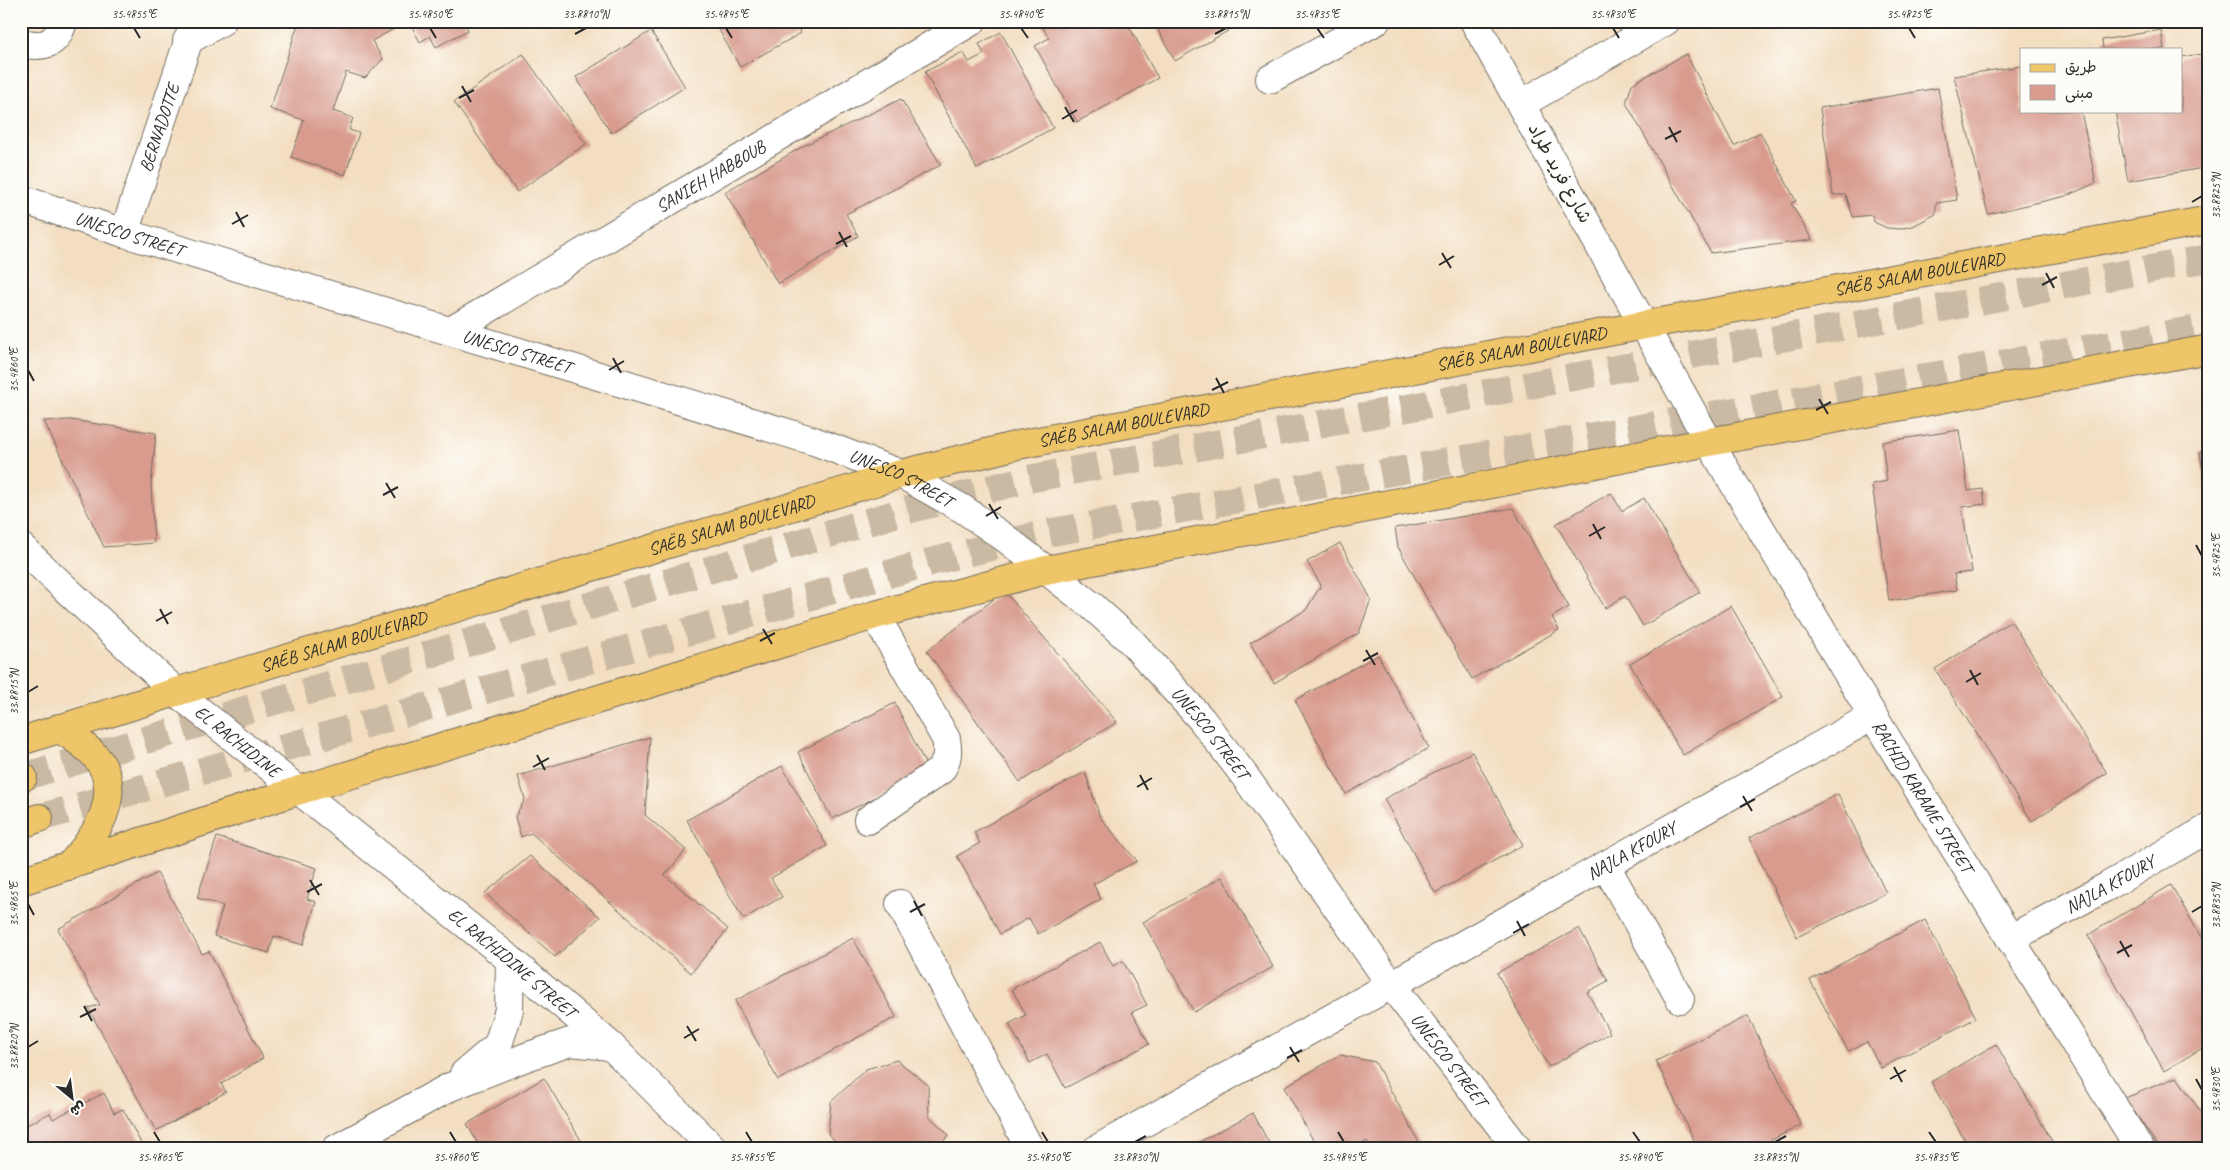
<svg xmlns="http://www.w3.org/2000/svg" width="2230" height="1170" font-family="Caveat,'Playpen Sans Arabic',sans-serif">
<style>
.building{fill:#d89b8e}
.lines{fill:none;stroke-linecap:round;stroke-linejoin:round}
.highway-tunnel{stroke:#cbbaa3;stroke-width:28;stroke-dasharray:28 14;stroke-linecap:butt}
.minor-casing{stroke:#716a60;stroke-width:30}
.major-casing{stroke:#716a60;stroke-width:30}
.highway-casing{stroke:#716a60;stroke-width:30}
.minor{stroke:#fff;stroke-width:28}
.major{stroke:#eec569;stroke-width:28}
.highway{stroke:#eec569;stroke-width:28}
.ticks{fill:none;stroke:#2b2b2b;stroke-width:2}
.labels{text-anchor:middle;stroke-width:4;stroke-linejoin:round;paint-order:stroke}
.street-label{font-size:18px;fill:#2b2b2b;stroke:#fdfcf7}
.neatline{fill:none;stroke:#2b2b2b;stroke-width:2}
.ticks-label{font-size:12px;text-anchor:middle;fill:#2b2b2b}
</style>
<rect width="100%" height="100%" fill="#fdfcf7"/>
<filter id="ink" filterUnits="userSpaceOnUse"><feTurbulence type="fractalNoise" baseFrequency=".02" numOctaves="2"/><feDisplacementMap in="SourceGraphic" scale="10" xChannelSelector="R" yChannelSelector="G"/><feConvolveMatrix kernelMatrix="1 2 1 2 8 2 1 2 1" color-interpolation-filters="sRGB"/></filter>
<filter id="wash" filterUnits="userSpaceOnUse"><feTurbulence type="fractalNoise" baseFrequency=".0096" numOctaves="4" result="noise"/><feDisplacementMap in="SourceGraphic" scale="20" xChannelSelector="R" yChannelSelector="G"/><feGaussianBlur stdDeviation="1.12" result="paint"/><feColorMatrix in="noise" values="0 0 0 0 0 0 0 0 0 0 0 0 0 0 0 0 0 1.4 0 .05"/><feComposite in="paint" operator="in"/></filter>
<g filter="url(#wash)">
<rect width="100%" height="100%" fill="#f3dec1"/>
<g id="blocks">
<path class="building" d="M299 21H408L372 41 383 59 365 78 346 72 333 111 353 118 349 130 359 133 345 175 291 157 304 120 270 109Z
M409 21H463L468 30 436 47 430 36 420 42Z
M714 21H794L801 33 740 67Z
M1039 21H1126L1158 78 1077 122 1035 46 1049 38Z
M1153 21H1245L1175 61Z
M1559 21H1577L1564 29Z
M2161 30 2164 49H2103L2102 40Z
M651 31 685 87 611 133 576 77Z
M1001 32 1053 128 977 169 925 72 963 52 969 62 984 54 979 44Z
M2209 53V167L2128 181 2115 111H2181V57Z
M523 54 586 144 517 192 454 102Z
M1686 54 1734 146 1760 132 1796 201 1791 203 1812 240 1711 253 1626 103 1632 84Z
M2021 66V111H2081L2096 183 2066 196 1988 214 1954 76Z
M1938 88 1957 200 1936 203V214L1913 226 1899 229 1887 228 1874 222 1872 215 1853 217 1846 195H1833L1820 108Z
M901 99 941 165 846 214 858 236 778 284 725 192 805 145Z
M71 420 156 433 151 485 154 543 104 547 44 421Z
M1959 430 1968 491 1983 489 1985 504 1962 507 1972 572 1954 574 1957 590 1889 601 1872 484 1887 481 1882 442Z
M2209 450V502H2208L2200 452Z
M1611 493 1622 511 1644 498 1700 592 1643 626 1625 596 1605 608 1556 524Z
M1513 508 1569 607 1552 617 1559 630 1472 679 1398 547 1395 528Z
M1340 543 1371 599 1359 633 1274 683 1250 643 1306 610 1321 585 1307 562Z
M1004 591 1117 722 1020 782 927 651Z
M1731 606 1783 697 1683 755 1630 664Z
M2011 621 2107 773 2032 821 1935 669Z
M1378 655 1429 748 1346 794 1295 700Z
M895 703 929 771 832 819 798 752Z
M650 737 645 815 686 850 665 875 728 929 691 973 531 833 521 837 515 817 525 799 518 776Z
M1472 752 1523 845 1435 893 1384 799Z
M782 766 827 846 771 878 782 897 743 919 687 820Z
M1085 772 1100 817 1137 861 1093 884 1101 899 1038 934 1029 918 1000 934 957 856 980 843 974 832Z
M1838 794 1886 893 1797 937 1749 838Z
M217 837 317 868 307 899 316 902 303 945 274 936 269 953 214 936 223 906 197 898Z
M530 856 600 917 555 957 485 893Z
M157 873 202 954 209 951 263 1058 221 1084 226 1092 156 1131 88 1008 100 1005 58 929Z
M1222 877 1273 967 1194 1012 1143 922Z
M2171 885 2209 951V1044L2164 1071 2088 935Z
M1925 920 1976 1018 1881 1068 1867 1042 1848 1051 1810 980Z
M1579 928 1608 981 1587 992 1610 1033 1549 1067 1497 973Z
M853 938 896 1017 778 1080 735 1001Z
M1100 942 1113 966 1123 961 1147 1005 1132 1012 1149 1044 1065 1088 1047 1054 1030 1063 1009 1024 1026 1015 1012 989Z
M1748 1016 1801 1125 1754 1149H1698L1656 1061Z
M1996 1044 2053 1143 2042 1149H1970L1931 1082Z
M1340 1055 1375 1062 1420 1144 1411 1149H1371L1367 1141 1352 1149H1318L1284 1087Z
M897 1060 928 1085 929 1116 949 1135 936 1149H843L828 1134 831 1102 866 1069Z
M2177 1077 2209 1124V1149H2160L2125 1098Z
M544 1078 586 1149H481L467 1124Z
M104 1093 114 1113 123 1109 144 1149H28L21 1135V1128L50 1113 53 1119Z
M1253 1113 1272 1149H1186Z"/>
</g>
</g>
<g filter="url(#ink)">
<use href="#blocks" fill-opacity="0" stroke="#716a60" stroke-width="1"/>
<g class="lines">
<path class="highway-tunnel" d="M23 777 911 509 1028 479 2209 258
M39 818 934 561 1047 533 2209 327"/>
<defs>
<g id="minor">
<path id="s1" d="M1474 21 1709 442 1873 716 2140 1149"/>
<path d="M187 41 222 21"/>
<path d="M21 43C44 48 57 45 63 21"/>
<path d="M1270 79 1376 21"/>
<path d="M1521 104 1666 21"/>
<path id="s2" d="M21 199 124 233 814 441 901 474 963 509 1005 538 1092 606 1132 642 1202 720 1244 775 1392 986 1518 1149"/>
<path id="s3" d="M124 233 195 21"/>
<path id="s4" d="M451 331 972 21"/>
<path id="s5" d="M21 547 176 692 502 953 611 1046 714 1149"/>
<path d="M868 820 941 770C948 759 948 751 946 739L875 615"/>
<path d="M1606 866 1680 999"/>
<path d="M900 904 1030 1149"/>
<path id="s6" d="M2010 939 2108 886 2209 828"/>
<path d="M464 1074 498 1045 509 1010 510 959"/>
<path d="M336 1149 450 1087 526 1057 570 1042 611 1046"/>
<path id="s7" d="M1097 1149 1873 716"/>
</g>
<g id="major">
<path id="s8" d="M176 692 901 474 1018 445 1645 325 2209 220"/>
<path d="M300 790 875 615 1046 570 1709 442 2209 349"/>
</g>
<path id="highway" d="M59 728C72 737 86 745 96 757 126 793 95 838 69 866
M21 741 176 692
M21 777H23
M21 824 39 818
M21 881 300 790"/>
</defs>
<use href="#minor" class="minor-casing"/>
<use href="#major" class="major-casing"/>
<use href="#highway" class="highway-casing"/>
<use href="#minor" class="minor"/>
<use href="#major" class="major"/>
<use href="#highway" class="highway"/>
</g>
</g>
<path class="ticks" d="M134 28 140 38M430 28 436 38M726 28 732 38M1021 28 1028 38M1317 28 1324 38M1613 28 1619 38M1909 28 1915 38M575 34 586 28M1215 34 1226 28M462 86 471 102M459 98 474 90M1065 107 1074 122M1062 119 1077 110M1669 127 1677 142M1665 139 1681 131M2192 202 2202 196M236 212 244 227M232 224 248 215M839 232 847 247M836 244 851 236M1442 253 1451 268M1439 265 1454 256M2046 273 2054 288M2042 285 2057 277M613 358 621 373M28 370 34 381M609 370 624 361M1216 378 1224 393M1212 390 1228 382M1819 399 1828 414M1816 410 1831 402M386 483 395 498M383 495 398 487M989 504 998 519M986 516 1001 507M1593 524 1601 539M1589 536 1605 527M2196 545 2202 556M160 609 168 624M156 621 172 612M763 629 772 644M760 641 775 633M1366 650 1375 665M1363 661 1378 653M1970 670 1978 685M1966 682 1981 673M28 692 38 686M537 755 545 770M533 767 549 758M1140 775 1148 790M1137 787 1152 778M1743 796 1752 811M1740 807 1755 799M310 880 319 895M307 892 322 884M914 901 922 916M28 904 34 915M910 912 925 904M2192 912 2202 906M1517 921 1525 936M1513 933 1529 924M2120 941 2129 957M2117 953 2132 945M84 1006 92 1021M80 1017 96 1009M687 1026 696 1041M684 1038 699 1029M28 1047 38 1041M1290 1047 1299 1062M1287 1058 1302 1050M1894 1067 1902 1082M1890 1079 1906 1070M2196 1079 2202 1090M154 1132 160 1142M450 1132 456 1142M746 1132 752 1142M1042 1132 1048 1142M1338 1132 1344 1142M1633 1132 1640 1142M1929 1132 1936 1142M1135 1142 1146 1136M1775 1142 1786 1136"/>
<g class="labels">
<g class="street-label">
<text dy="6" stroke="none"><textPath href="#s3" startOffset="111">BERNADOTTE</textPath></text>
<text transform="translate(1560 173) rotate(61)" y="6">شارع فريد طراد</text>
<text dy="6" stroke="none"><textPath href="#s4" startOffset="302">SANIEH HABBOUB</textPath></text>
<text dy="6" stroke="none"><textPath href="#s2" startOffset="114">UNESCO STREET</textPath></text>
<text dy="6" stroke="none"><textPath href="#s8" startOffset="1795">SAËB SALAM BOULEVARD</textPath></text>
<text dy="6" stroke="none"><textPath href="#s8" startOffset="1390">SAËB SALAM BOULEVARD</textPath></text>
<text dy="6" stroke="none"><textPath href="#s2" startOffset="519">UNESCO STREET</textPath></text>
<text dy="6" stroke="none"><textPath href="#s8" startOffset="985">SAËB SALAM BOULEVARD</textPath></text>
<text dy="6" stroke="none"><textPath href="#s2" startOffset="924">UNESCO STREET</textPath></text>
<text dy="6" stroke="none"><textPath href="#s8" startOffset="580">SAËB SALAM BOULEVARD</textPath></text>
<text dy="6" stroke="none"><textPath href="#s8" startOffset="175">SAËB SALAM BOULEVARD</textPath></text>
<text dy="6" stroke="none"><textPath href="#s2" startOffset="1329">UNESCO STREET</textPath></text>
<text dy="6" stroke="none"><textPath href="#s5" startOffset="291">EL RACHIDINE</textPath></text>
<text dy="6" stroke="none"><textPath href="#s1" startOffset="896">RACHID KARAME STREET</textPath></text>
<text dy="6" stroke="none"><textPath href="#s7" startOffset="612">NAJLA KFOURY</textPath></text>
<text dy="6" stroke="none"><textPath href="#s6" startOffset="114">NAJLA KFOURY</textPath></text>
<text dy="6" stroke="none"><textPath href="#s5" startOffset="644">EL RACHIDINE STREET</textPath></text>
<text dy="6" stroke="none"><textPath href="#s2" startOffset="1734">UNESCO STREET</textPath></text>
</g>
</g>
<rect width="2230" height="1170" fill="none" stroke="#fdfcf7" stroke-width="55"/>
<rect x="2020" y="48" width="162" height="65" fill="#fdfcf7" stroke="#a9a8a5"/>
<rect x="2030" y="64" width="25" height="8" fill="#eec569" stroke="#a9a8a5"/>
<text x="2065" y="72" font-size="15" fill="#2b2b2b">طريق</text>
<rect x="2030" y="85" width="25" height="15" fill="#d89b8e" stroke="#a9a8a5"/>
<text x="2065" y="98" font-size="15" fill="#2b2b2b">مبنى</text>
<g transform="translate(72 1098) rotate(151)" stroke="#fdfcf7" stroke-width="4" paint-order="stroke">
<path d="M0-4L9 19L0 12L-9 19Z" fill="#2b2b2b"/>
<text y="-8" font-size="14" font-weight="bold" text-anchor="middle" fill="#2b2b2b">ش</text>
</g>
<rect x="28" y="28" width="2174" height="1114" class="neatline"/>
<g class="ticks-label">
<text x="134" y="18">35.4855°E</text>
<text x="430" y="18">35.4850°E</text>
<text x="586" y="18">33.8810°N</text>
<text x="726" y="18">35.4845°E</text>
<text x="1021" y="18">35.4840°E</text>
<text x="1226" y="18">33.8815°N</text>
<text x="1317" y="18">35.4835°E</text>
<text x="1613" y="18">35.4830°E</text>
<text x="1909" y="18">35.4825°E</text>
<text transform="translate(2216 196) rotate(-90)" y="4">33.8825°N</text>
<text transform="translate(14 370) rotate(-90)" y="4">35.4860°E</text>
<text transform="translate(2216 556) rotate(-90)" y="4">35.4825°E</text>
<text transform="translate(14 692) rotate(-90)" y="4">33.8815°N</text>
<text transform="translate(14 904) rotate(-90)" y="4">35.4865°E</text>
<text transform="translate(2216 906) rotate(-90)" y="4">33.8835°N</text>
<text transform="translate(14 1047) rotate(-90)" y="4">33.8820°N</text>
<text transform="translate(2216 1090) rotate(-90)" y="4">35.4830°E</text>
<text x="160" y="1161">35.4865°E</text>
<text x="456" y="1161">35.4860°E</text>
<text x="752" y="1161">35.4855°E</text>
<text x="1048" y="1161">35.4850°E</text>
<text x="1135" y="1161">33.8830°N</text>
<text x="1344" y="1161">35.4845°E</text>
<text x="1640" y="1161">35.4840°E</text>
<text x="1775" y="1161">33.8835°N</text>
<text x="1936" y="1161">35.4835°E</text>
</g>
</svg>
